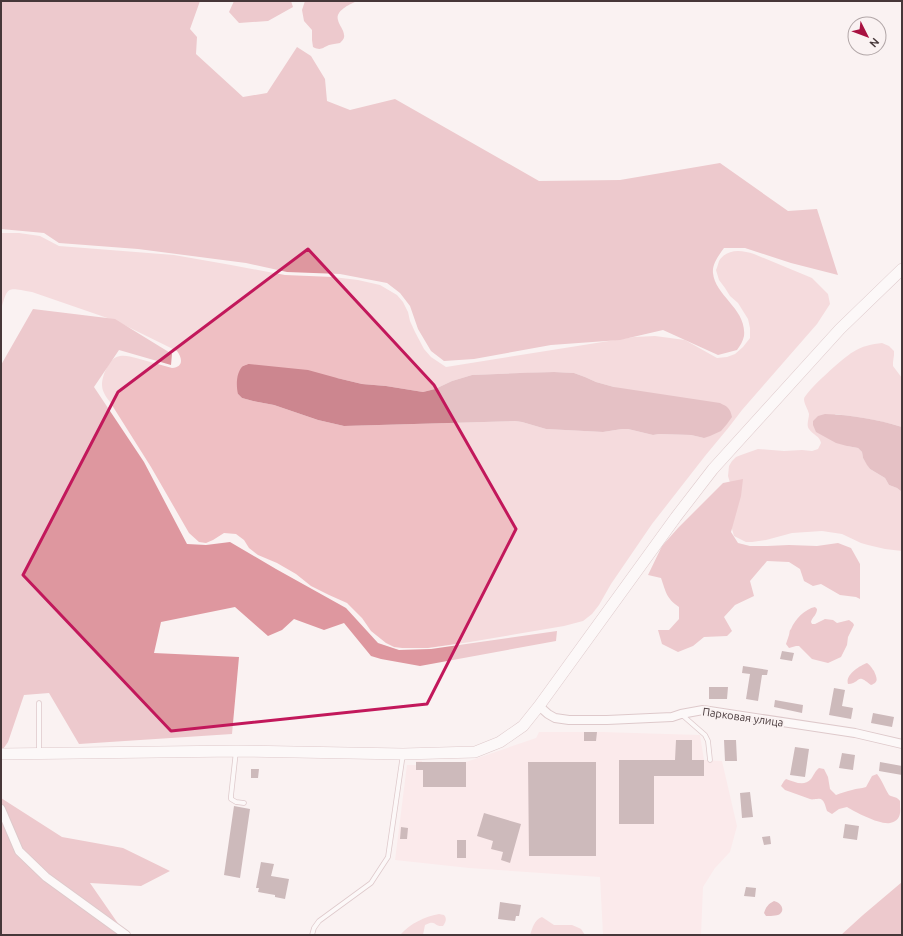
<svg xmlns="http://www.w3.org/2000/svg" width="903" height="936" font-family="Ubuntu,sans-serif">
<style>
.built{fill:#fde0e2}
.green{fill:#efbfc3;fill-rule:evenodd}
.forest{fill:#de979f}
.water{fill:#cc868f}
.building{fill:#987579}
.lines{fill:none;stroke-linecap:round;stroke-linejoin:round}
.lane-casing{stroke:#bd989c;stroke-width:5.5}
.street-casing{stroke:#bd989c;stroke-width:10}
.secondary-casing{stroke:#bd989c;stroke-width:12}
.lane{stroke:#fff;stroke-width:4}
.street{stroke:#fff;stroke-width:8}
.secondary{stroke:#fff;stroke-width:11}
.marked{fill:none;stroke:#c2185b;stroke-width:3;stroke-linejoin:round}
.labels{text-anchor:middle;stroke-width:4;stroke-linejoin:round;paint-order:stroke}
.street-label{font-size:11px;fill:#463739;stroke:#faf2f2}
</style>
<rect width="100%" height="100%" fill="#faf2f2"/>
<path class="built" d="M539 732H602L700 735 704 760 722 761 737 826 730 852 715 868 703 887 701 935H603L600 877 469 868 395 860 407 765H416V761H422V762H466L536 738Z"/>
<path class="green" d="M1 233H19L40 236 59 246 174 255 231 265 285 275 333 277 358 280 380 285 397 295 403 302 408 312 410 321 415 332 424 349 431 357 446 367 634 337 655 336 685 340 717 358 727 357 735 354 743 347 750 338V328L748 319 738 303 730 296 725 288 719 280 716 270C717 268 718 264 719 261 727 248 742 250 754 254L812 278 828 294 830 304 817 324 742 410 729 427 705 456 652 524 611 584 599 605 592 614 583 621 564 626 470 642 428 648H402L394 647 386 643 371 631 362 618 347 603 329 595 311 586 296 574 277 563 258 555 249 548 244 540 236 534 224 533 213 540 206 543 199 542 189 533 151 467 110 402C102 392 100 386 104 374 107 366 112 357 120 356 126 355 131 357 136 358 148 361 160 365 172 368 183 367 183 359 177 351L116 321 32 292C7 288 8 285 1 310ZM554 372 574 373 585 377 596 382 614 387 704 438 691 435 659 434 653 435 628 429H622L603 432 546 429 522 422 515 421 344 426 318 420 274 405 253 401 242 398 238 394 337 378 362 384 386 386 423 392 435 389 452 381 472 375Z
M882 343 889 346 894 351V355L893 362V366L902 378V427C880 420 858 417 835 414L847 446 858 448 862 452 863 458 870 469 885 478 889 485 897 488 902 492V551L885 549 868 545 861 543 842 534 822 531 792 533 766 540 752 542H746L734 536 732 529 731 486 728 476 729 466 732 461 736 457 741 455 758 449 784 451 802 450 812 451 818 449 821 443C820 436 813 435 809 429 806 425 809 419 809 414 808 409 804 404 804 399 805 392 845 356 853 352 862 346 872 344 882 343Z
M439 914 444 915C447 918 446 922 443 926 433 927 437 919 425 925L423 935H400C411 923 424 917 439 914Z
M542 917 554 925H572L579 928 581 929 585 935H530C533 927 534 920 542 917Z"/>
<path class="forest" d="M1 1H200L190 29 197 37 196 54 243 97 267 93 297 47 311 56 325 79 327 101 350 110 395 99 539 181 620 180 720 163 788 211 817 209 838 275 791 263 745 248H724C719 255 712 264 713 273 715 296 747 309 744 336 743 341 740 346 737 350L718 355 663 330 620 340 551 345 474 359 444 361 431 351 418 329 410 306 400 293 387 283 340 274 287 272 246 263 138 249 59 243 44 233 1 229Z
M234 1H291L293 7 268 21 239 23 229 12Z
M305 1H357C350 4 335 11 338 20 339 25 344 30 344 35 345 38 342 41 340 43 336 44 332 44 329 45 322 48 321 51 313 47L312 40V30L304 21 302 10Z
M33 309 115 319 172 354 171 365 119 350 94 387 144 462 187 544 206 545 230 542 276 569 346 608 378 643 399 650 431 649 557 631 556 641 420 666 381 659 371 656 344 623 324 630 294 619 282 630 268 636 235 607 161 622 154 653 239 657 232 734 79 744 49 693 24 695 8 742 1 752V365Z
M743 479 741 496 731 532 738 543 750 546H767L789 545 817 546 838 543 851 548 860 564V599L856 597 840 595 821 584 813 586 804 581 800 569 789 562 767 561 750 581 754 596 735 605 724 617 732 631 727 636 704 637 693 646 678 652 662 644 658 630H669L679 619V607C666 598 666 592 661 578L648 575 662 546 678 528 723 483Z
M815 607 817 609C817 615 812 617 811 622L812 624H815L825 619 833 620 837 623 849 620 853 623 854 625 848 637 847 645 841 657 828 663 812 659 799 646H796L789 648 786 644C787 641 788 638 789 635 790 632 789 631 791 629 795 619 805 609 815 607Z
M867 663C871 666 871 667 874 671 877 678 879 682 871 685 855 672 862 683 848 684 845 675 859 666 867 663Z
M819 768 824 769 828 777 830 789 836 795C841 793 847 791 852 790 857 788 861 789 866 787L872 776 877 774C882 780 885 789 889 795 892 797 898 797 900 801 900 802 900 806 900 807 901 815 899 821 890 823 880 825 855 812 847 807L839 809 832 814 827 811C825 805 824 797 817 799 814 799 812 800 810 799L785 790 781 786 784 781 786 779C795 782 804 787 811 779 814 775 815 771 819 768Z
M1 798 62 837 123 848 170 871 141 886 90 883 126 935H1Z
M902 882V935H841L863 915Z"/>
<path class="water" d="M249 364 308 370 337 378 362 384 386 386 423 392 435 389 452 381 472 375 520 373 554 372 574 373 585 377 596 382 614 387 720 403C728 407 730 408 732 417L727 424 721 431 710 436 704 438 691 435 659 434 653 435 628 429H622L603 432 546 429 522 422 515 421 344 426 318 420 274 405 253 401 242 398 238 394C236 386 236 372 243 366 244 366 248 364 249 364Z
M825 414C851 415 877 419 902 427V492L897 488 889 485 885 478 870 469 867 465 863 458 862 452 858 448 847 446 836 443 816 432 813 425V421L818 416Z
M774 901C779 902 786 908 780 914 777 916 769 916 766 916L764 913C766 907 768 904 774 901Z"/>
<path class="building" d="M782 651 794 653 792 661 780 659Z
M743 666 768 670 767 675H762L758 701 746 699 750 674 742 673Z
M709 687H728L727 699H709Z
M834 688 845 690 842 706 853 708 851 719 829 715Z
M775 700 803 705 802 713 774 707Z
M873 713 894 717 892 727 871 723Z
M584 732H597L596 741H584Z
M676 740H692V760H704V776H654V824H619V760H675Z
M724 740H736L737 761H725Z
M795 747 809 749 805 777 790 775Z
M842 753 855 755 853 770 839 768Z
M416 762H466V787H423V770H416Z
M528 762H596V856H529Z
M880 762 902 766V775L879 771Z
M251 769H259L258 778H251Z
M750 792 753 817 742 818 740 793Z
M234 806 250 809 240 878 224 875Z
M484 813 521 824 510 863 501 860 503 852 491 849 493 841 477 836Z
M845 824 859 826 857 840 843 838Z
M401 827 408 828 407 839H400Z
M770 836 771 844 764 845 762 837Z
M457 840H466V858H457Z
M261 862 274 864 271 876 289 879 285 899 275 897V895L258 892 259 888H256Z
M746 887 756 888 755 897 744 896Z
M500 902 521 905 519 916H516L515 921 498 919Z"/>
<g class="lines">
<defs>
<path id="lane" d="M39 703V752
M681 714 705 735 708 741 710 760
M236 751 231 796V799L236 802 244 803
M312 935 314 928 319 921 371 883 388 857 403 754"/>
<path id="street" d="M539 706 548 714 555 718 569 720H607L672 717 681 714 703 710 855 733 902 744
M1 809 19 851 46 877 126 935"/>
<path id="secondary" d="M1 754 237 751 403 754 475 752 500 742 523 726 539 706 676 517 713 469 840 329 902 269"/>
</defs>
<use href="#lane" class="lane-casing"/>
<use href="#street" class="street-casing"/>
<use href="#secondary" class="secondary-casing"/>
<use href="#lane" class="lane"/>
<use href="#street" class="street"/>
<use href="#secondary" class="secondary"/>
</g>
<path d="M0 0H903V936H0ZM308 249 434 385 516 529 427 704 171 731 23 575 118 392Z" fill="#faf2f2" fill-opacity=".55" fill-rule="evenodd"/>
<path class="marked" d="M308 249 434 385 516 529 427 704 171 731 23 575 118 392Z"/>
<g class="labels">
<g class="street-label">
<text transform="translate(743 717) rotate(8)" y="4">Парковая улица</text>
</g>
</g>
<rect width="903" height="936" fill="none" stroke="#463739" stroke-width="4"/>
<g transform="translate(867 36) rotate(132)"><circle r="19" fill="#faf2f2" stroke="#b2a7a8"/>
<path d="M0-3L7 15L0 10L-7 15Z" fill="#a81241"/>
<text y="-6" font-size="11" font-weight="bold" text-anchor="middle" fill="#463739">N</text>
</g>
</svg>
